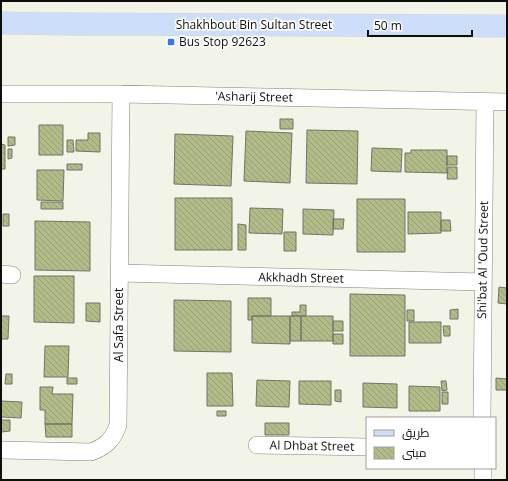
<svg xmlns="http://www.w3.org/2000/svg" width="508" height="481" font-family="'Open Sans',Cairo,sans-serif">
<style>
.building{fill:url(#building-back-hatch);stroke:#717468}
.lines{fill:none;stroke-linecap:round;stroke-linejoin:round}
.street-casing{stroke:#828579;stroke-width:18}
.primary-casing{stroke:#d4d4d3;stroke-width:23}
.street{stroke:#fff;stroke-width:17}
.primary{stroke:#ccdefa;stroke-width:22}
.poi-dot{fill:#3579e7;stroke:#fff;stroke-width:1.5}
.labels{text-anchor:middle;stroke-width:3.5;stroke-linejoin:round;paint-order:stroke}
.street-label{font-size:12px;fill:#0e0f0b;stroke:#fff}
.poi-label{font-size:12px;fill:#0e0f0b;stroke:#fff;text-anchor:start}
</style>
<defs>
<pattern id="building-back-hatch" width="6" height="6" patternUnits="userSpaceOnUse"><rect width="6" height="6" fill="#b0bb88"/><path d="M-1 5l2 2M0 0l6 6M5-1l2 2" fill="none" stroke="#96a074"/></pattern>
</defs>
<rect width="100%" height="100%" fill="#f1f4e7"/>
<path class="building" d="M280 119H293V129H280Z
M39 125H63V155H39Z
M307 130 358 131 357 184 306 183Z
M246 131 292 133 290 183 244 181Z
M88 133H100V152L76 151V140H88Z
M175 134 233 136 231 186 174 184Z
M8 137H15V145L8 146Z
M67 140H73L74 152H67Z
M1 144 5 145V169H1Z
M372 148 402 149 401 172 371 171Z
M8 149H12V158L8 159Z
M411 150H447V173L405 172V153H411Z
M447 156H457V165H447Z
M67 164H82V170H67Z
M448 167H457V179H447Z
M37 170H64L63 201 37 200Z
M175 198H232V250H175Z
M357 199H405V252H357Z
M41 202H63V209H41Z
M250 208 283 209 282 234 249 233Z
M303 209 334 210 333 235 303 234Z
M408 212H441V233L408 234Z
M3 214H9V226H3Z
M333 219H344L343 229H333Z
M441 220H450L451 231H441Z
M35 221 90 222V271L35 270Z
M238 224 246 225V250H238Z
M284 232H296V251H284Z
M34 276H74V323L34 322Z
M499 287 507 288V304L498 303Z
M350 294 405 295V356H350Z
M248 298H271V316H252V320H248Z
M174 300 231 301V352L174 351Z
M86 303H100V322L86 321Z
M300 305H306V316H292V312H300Z
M458 309V319H450V310Z
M407 310H414V321H407Z
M1 316H9L8 339H1Z
M252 316H290V344L252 343Z
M290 316H301V341H290Z
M301 316H333V341H301Z
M333 321H343V331H333Z
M409 322H441V343H409Z
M443 326H450V336H444Z
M333 334H343V344H333Z
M45 346H69L68 377H44Z
M207 373H232L233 406H207Z
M6 374H12V384H5Z
M67 378H77V384H67Z
M496 378 507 379V390H496Z
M257 380 290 381 289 407 256 406Z
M299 381H331V405L299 404Z
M441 381H446L447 390 442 391Z
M363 383 397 384V408L363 407Z
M409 386 440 387V411H409Z
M40 387H53L52 394H73L72 424H45V410H40Z
M335 390H341V402L335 401Z
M442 392H448V404H442Z
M1 401 22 402 21 418 1 417Z
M217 411H226V416H217Z
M1 420H10V431L1 432Z
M265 423H289V435H265Z
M45 424H72V437H46Z"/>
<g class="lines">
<defs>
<path id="street" d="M1 94H121L507 102
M119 273 483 282
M1 274 12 275
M482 418 485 102
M257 445 367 447
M1 450 91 452C105 447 113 440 118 425L121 94
M483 468V480"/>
<path id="primary" d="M1 23 69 24 507 26"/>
</defs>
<use href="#street" class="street-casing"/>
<use href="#primary" class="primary-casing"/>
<use href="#street" class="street"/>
<use href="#primary" class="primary"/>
</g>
<rect class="poi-dot" x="167" y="38" width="8" height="8" rx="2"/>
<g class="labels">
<g class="street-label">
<text x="254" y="29">Shakhbout Bin Sultan Street</text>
<text transform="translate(254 97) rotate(1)" y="4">'Asharij Street</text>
<text transform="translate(483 260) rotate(-89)" y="4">Shi'bat Al 'Oud Street</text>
<text transform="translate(301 278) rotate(1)" y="4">Akkhadh Street</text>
<text transform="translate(119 325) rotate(-90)" y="4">Al Safa Street</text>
<text transform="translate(312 446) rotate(1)" y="4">Al Dhbat Street</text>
</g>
<g class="poi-label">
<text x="179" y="46">Bus Stop 92623</text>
</g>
</g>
<rect width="508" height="481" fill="none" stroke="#0e0f0b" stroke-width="4"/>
<rect x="366" y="417" width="130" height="52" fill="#ffffff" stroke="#9f9f9d"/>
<rect x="374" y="430" width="20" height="6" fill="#ccdefa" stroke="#9f9f9d"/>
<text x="402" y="437" font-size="12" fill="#0e0f0b">طريق</text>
<rect x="374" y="447" width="20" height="12" fill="url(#building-back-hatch)" stroke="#9f9f9d"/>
<text x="402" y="457" font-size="12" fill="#0e0f0b">مبنى</text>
<path d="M368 30v6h104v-6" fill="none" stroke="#0e0f0b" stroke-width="2"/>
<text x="374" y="30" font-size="12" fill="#0e0f0b" stroke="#ffffff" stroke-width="3" paint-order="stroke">50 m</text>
</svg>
